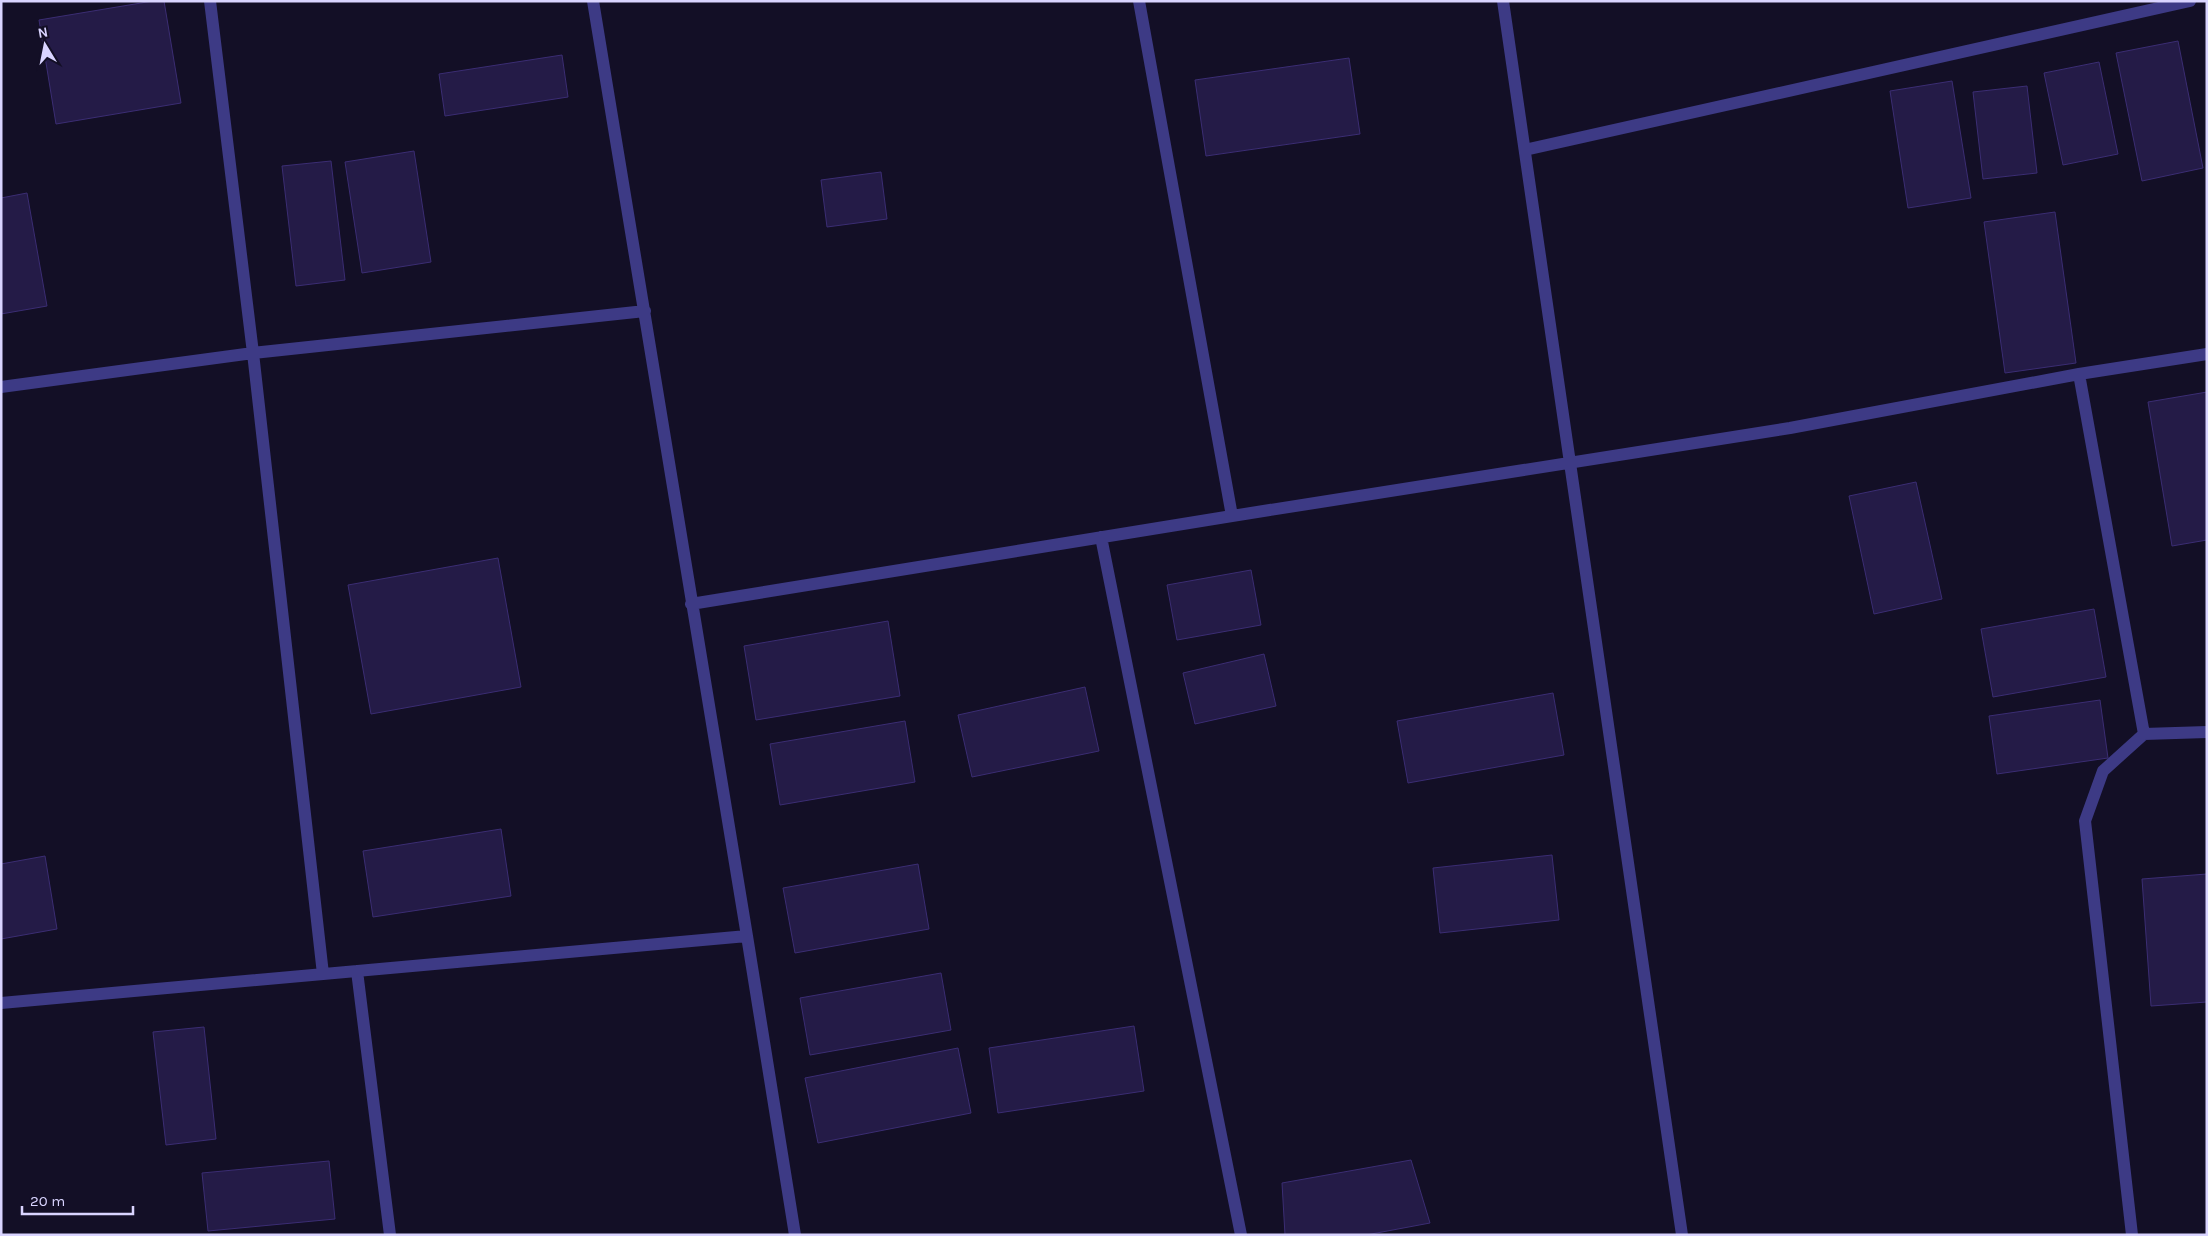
<svg xmlns="http://www.w3.org/2000/svg" width="2208" height="1236" font-family="Karla,sans-serif">
<style>
.building{fill:#241b47;stroke:#3b2d73}
.lines{fill:none;stroke-linecap:round;stroke-linejoin:round}
.minor{stroke:#3d3a85;stroke-width:12}
</style>
<rect width="100%" height="100%" fill="#130f26"/>
<path class="building" d="M153 1H164L181 103 56 124 39 20Z
M2178 41 2203 168 2142 181 2116 53Z
M562 55 568 97 445 116 439 74Z
M1349 58 1360 134 1206 156 1195 80Z
M2099 62 2118 154 2063 165 2044 73Z
M1952 81 1971 198 1908 208 1890 91Z
M2027 86 2037 173 1983 179 1973 92Z
M414 151 431 262 362 273 345 162Z
M331 161 345 280 296 286 282 166Z
M881 172 887 219 827 227 821 180Z
M27 193 47 306 1 314V198Z
M2055 212 2076 363 2005 373 1984 222Z
M2207 392V540L2172 546 2148 402Z
M1916 482 1942 599 1874 614 1849 496Z
M498 558 521 687 371 714 348 585Z
M1251 570 1261 625 1177 640 1167 585Z
M2094 609 2106 677 1993 697 1981 629Z
M888 621 900 696 756 720 744 646Z
M1264 654 1276 706 1195 724 1183 673Z
M1085 687 1099 751 972 777 958 715Z
M1553 693 1564 755 1408 783 1397 721Z
M2100 700 2108 758 1997 774 1989 716Z
M905 721 915 782 780 805 770 744Z
M501 829 511 896 373 917 363 851Z
M1552 855 1559 920 1440 933 1433 868Z
M45 856 57 929 1 939V864Z
M918 864 929 929 795 953 783 888Z
M2207 874V1002L2151 1006 2142 879Z
M941 973 951 1030 810 1055 800 998Z
M1134 1026 1144 1091 998 1113 989 1048Z
M204 1027 216 1139 166 1145 153 1032Z
M958 1048 971 1113 818 1143 805 1078Z
M1411 1160 1430 1223 1366 1235H1285L1282 1183Z
M329 1161 335 1219 208 1231 202 1173Z"/>
<g class="lines">
<path class="minor" d="M210 1 253 353 323 974
M593 1 747 936
M1139 1 1232 516
M1503 1 1682 1235
M1525 150 2190 1
M2079 374 2144 734
M1 387 253 353 645 311
M1101 537 1241 1235
M691 604 1232 516 1790 428 2079 374 2207 354
M357 971 390 1235
M1 1003 747 936 795 1235
M2132 1235 2085 821 2103 771 2144 734 2207 732"/>
</g>
<rect width="2208" height="1236" fill="none" stroke="#d9d4ff" stroke-width="5"/>
<g transform="translate(45 45) rotate(350)" stroke="#130f26" stroke-width="4" paint-order="stroke">
<path d="M0-4L9 19L0 12L-9 19Z" fill="#d9d4ff"/>
<text y="-8" font-size="14" font-weight="bold" text-anchor="middle" fill="#d9d4ff">N</text>
</g>
<path d="M22 1206v8h111v-8" fill="none" stroke="#d9d4ff" stroke-width="2.5"/>
<text x="30" y="1206" font-size="15" fill="#d9d4ff" stroke="#130f26" stroke-width="4" paint-order="stroke">20 m</text>
</svg>
